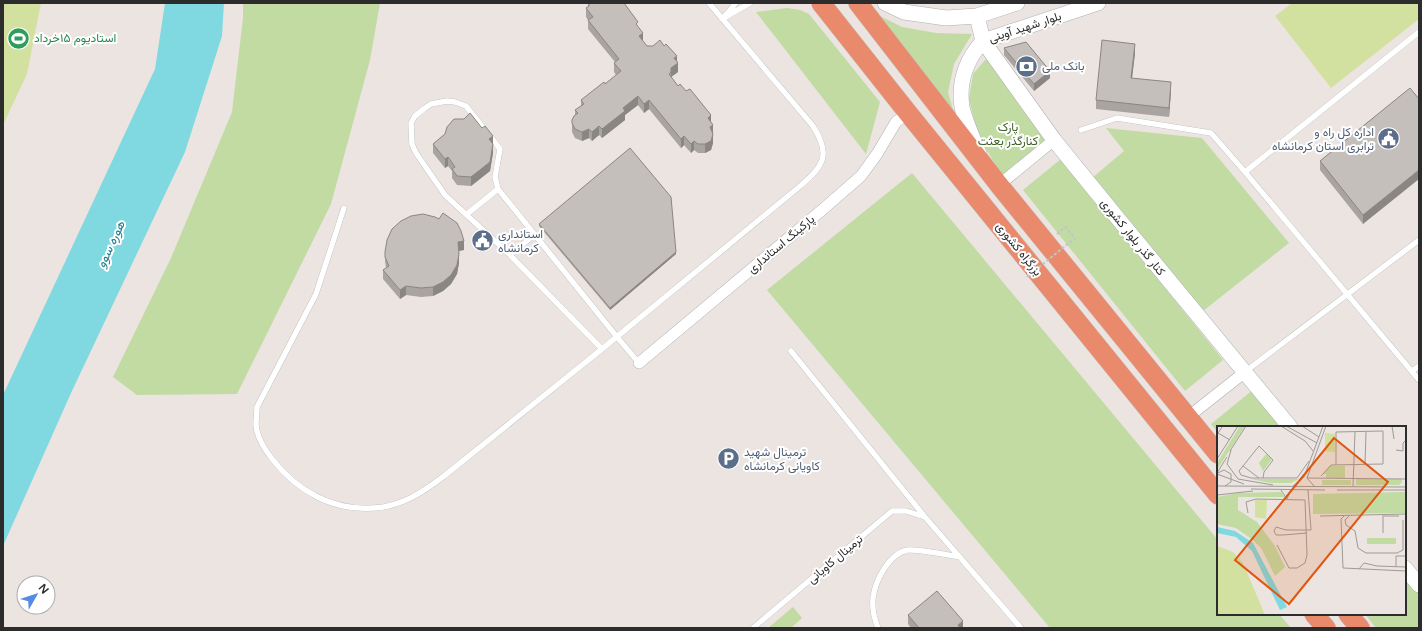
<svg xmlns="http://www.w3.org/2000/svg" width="1422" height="631" font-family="'Varela Round',Vazirmatn,sans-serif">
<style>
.green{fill:#c1dba3}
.pitch{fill:#d2e1a0}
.water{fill:#80d9e0}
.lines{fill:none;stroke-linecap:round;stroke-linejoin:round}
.lane-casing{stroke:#acb0b6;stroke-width:6}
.street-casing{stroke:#acb0b6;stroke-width:12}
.secondary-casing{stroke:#acb0b6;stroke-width:16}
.highway-casing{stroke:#c4c4c4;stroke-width:20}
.path{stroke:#c4c4c4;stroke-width:2;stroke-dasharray:3 2;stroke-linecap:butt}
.lane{stroke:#fff;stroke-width:5.5}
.street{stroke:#fff;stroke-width:11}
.secondary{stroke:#fff;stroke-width:15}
.highway{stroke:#ea8a6c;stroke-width:19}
.path-bridge{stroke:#c4c4c4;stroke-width:2;stroke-dasharray:3 2;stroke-linecap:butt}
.wall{fill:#a9a4a1}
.shaded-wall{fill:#898683}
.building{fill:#c4bfbb;stroke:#898683}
.labels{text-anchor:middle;stroke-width:4;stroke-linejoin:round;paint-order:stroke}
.street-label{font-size:12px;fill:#2c2c2c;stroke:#fff}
.leisure-label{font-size:12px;fill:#27864d;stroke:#fff;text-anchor:start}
.service-label{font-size:12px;fill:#4e5e75;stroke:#fff;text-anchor:start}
.park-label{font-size:12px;fill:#3c6024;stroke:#fff}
.water-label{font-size:13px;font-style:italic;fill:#1f7c8d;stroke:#fff}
.inset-road{fill:none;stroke:#9f9a98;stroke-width:1}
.view{fill:#df570e;fill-opacity:0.15;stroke:#df570e;stroke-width:2}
.inset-edge{fill:none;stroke:#2c2c2c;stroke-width:2}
</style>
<rect width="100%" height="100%" fill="#ebe4e0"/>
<path class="green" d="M243 3H380L370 60 331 204 237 394 137 395 113 377 171 258 232 112 243 18Z
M787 8 800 10 809 14 880 102 866 154 756 12Z
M878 15 902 27 936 33 972 34 954 64 948 92 954 113Z
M986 59 1046 139 1002 175 978 136 969 99 973 74Z
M1106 128 1202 138 1289 243 1203 311 1092 178 1124 151Z
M1061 159 1223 360 1185 391 1023 190Z
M912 173 1218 540V614H1279L1291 628H1050L767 290Z
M1254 389 1285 427H1218V433L1211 424Z
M1405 575 1419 592V628H1376L1365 614H1405Z
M793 607 802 618 791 628H768Z"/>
<path class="pitch" d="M3 3H41L27 74 3 125Z
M1292 3H1419V19L1331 88 1275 16Z"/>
<path class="water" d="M165 3H224L222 36 185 152 71 393 3 546V395L155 69Z"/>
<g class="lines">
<defs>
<path id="lane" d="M736 3 722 19 750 3
M1081 130 1117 118 1211 133 1245 172 1419 380
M1245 172 1419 32
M344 208 316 294 257 407C257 413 256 419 256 425 257 438 265 450 273 460 297 491 333 511 373 508 401 507 423 492 444 476L602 349 799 187C823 166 832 156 813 126L709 3
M467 214 498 189
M510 255 534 235
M602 349 510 255 445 195 416 153 412 144 411 123 415 116 425 108 431 104 447 101 455 102 466 106 500 149 495 177 498 189 617 337 639 363
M791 351 925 517 1021 628
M1246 371 1419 240
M1412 371 1419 366
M753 628 892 511H906L925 517
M878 628C874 618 872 608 873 598 875 581 889 553 908 550 920 549 947 555 960 557"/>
<path id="street" d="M999 185 1054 140
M639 363 822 210 861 176 877 154 896 122 908 113
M1188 417 1245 372"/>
<path id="secondary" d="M885 3 904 12 946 18 977 16 1017 3
M977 16 983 41 1054 140 1115 215 1290 427
M979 154C974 140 965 121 962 107 958 81 966 60 983 41L1098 3
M1405 568 1419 585"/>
<path id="highway" d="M821 3 908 113 1218 495
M858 3 999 185 1218 454
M1314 614 1326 628
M1348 614 1360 628"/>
</defs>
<use href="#lane" class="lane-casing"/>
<use href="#street" class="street-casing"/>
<use href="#secondary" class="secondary-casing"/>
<use href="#highway" class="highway-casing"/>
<path class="path" d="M1057 234 1065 227 1075 238"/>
<use href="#lane" class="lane"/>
<use href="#street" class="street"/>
<use href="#secondary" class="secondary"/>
<use href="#highway" class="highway"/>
<path class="path-bridge" d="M1027 277 1075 238"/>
</g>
<path class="wall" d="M588 3H624L638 27 643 41 647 46 677 60 678 72 671 77 678 86 711 121 713 143 711 150 705 153H698L694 150 691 153 684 145 681 148 649 109 644 113 638 105 625 115V120L602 138 599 135 592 141 589 138 582 141 575 138 572 132V120L575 115V110L581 106V100L605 84 616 75 614 72V63L615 62 588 29V20L586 17V8L588 7Z
M1004 48 1050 78 1034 91 1004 55Z
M1135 53 1132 78 1171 91 1169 117 1096 109V100Z
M1419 99 1363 224 1320 170V161Z
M464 119 482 128 493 136V153L490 171 471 186 457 185 452 178V171L448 166 445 168 433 153V144L445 134Z
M539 224 676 254 610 310 539 226Z
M464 250 459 251V263L457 274 451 284 443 291 433 296 421 297 406 295 400 299 383 279V270L386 268 385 261V252Z
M908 615 963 628H911L908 624Z"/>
<path class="shaded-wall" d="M643 33V42L639 36Z
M1135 44V53L1131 87V78Z
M677 56V64L678 63V72L671 77V68L674 58Z
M1050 71V78L1034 91V84Z
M1171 82V91L1169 117V108Z
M638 96V105L625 115V120L602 138V129L623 108Z
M649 100V109L644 113V104Z
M711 115V124L708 118Z
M713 125V134L710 127Z
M599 126V135L592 141V132Z
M589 129V138L582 141V132Z
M713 134V143L711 150 705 153V144Z
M493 136V153L490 171 471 186V177L489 139Z
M684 136V145L681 148V139Z
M694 141V150L691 153V144Z
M448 157V166L445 168V159Z
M1419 170V179L1363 224V215Z
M464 241V250L458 251V242Z
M676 252V254L610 310V308Z
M459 254V263L457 274 451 284 443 291 433 296V287Z
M406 286V295L400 299V290Z
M963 621V628H958V625Z"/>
<path class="building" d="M589 3H624L638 22 636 24 643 33 639 36 647 46H653L660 40 664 46 666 44 677 56 674 58 678 63 671 68V72L669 74 678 86 680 84 686 91 690 89 711 115 708 118 713 125 710 127 713 134 711 141 705 144H698L694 141 691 144 684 136 681 139 649 100 644 104 638 96 623 108 625 111 602 129 599 126 592 132 589 129 582 132 575 129 572 123V120L574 116 578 113 575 110 584 104 581 100 604 82 605 84 621 71 614 63 619 59 588 20 593 17 586 8 589 6Z
M1102 40 1135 44 1131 78 1171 82 1169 108 1096 100Z
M1026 42 1050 71 1034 84 1004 48Z
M1410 88 1419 99V170L1363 215 1320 161Z
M470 113 482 128 485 126 493 136 489 139 493 144 490 162 471 177 457 176 452 169 455 167 448 157 445 159 433 144 445 134 447 127 454 119H464Z
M630 148 671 197 676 252 610 308 539 224Z
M443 213 457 223 461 231 464 241 458 242 459 254 457 265 451 275 443 282 433 287 421 288 406 286 400 290 383 270 389 266 385 257V252L387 240 392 229 401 221 411 216 423 214 435 217 439 219Z
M937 591 963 621 958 625 960 628H919L908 615Z"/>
<defs>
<symbol id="stadium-disc" viewBox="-11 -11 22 22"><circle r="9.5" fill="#2e9e5b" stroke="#fff"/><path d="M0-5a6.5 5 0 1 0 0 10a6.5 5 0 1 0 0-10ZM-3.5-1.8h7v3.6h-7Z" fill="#fff"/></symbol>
<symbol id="bank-disc" viewBox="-11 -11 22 22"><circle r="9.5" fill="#5c6f8a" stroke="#fff"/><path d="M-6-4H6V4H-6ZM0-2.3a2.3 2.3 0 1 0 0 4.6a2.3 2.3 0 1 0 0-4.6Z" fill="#fff"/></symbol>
<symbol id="civic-disc" viewBox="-11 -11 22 22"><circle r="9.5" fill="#5c6f8a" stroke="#fff"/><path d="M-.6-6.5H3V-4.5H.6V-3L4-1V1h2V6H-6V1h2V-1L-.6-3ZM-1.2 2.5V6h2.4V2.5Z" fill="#fff"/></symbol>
<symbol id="parking-disc" viewBox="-11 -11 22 22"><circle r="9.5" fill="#5c6f8a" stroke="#fff"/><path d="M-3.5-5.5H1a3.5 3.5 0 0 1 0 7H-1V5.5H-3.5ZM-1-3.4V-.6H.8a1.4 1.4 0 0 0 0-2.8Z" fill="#fff"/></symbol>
</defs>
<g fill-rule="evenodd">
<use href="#stadium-disc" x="6" y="26" width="25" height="25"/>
<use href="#bank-disc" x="1014" y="54" width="25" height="25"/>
<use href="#civic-disc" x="1376" y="126" width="25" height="25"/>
<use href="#civic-disc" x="470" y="228" width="25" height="25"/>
<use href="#parking-disc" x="716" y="446" width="25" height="25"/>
</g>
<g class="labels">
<g class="street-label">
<text transform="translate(1025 27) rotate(-18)" y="4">بلوار شهید آوینی</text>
<text transform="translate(1133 237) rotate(51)" y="4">کنار گذر بلوار کشوری</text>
<text transform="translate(781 244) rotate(-40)" y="4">پارکینگ استانداری</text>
<text transform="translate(1019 249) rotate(51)" y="4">بزرگراه کشوری</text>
<text transform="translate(835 559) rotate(-40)" y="4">ترمینال کاویانی</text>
</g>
<g class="leisure-label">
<text x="34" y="42">استادیوم ۱۵خرداد</text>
</g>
<g class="service-label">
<text x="1042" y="70">بانک ملی</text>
<text x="1374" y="136" text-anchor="end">اداره کل راه و<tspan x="1374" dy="14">ترابری استان کرمانشاه</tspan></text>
<text x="498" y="238">استانداری<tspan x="498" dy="14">کرمانشاه</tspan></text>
<text x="744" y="456">ترمینال شهید<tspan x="744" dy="14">کاویانی کرمانشاه</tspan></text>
</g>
<g class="park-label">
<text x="1008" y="131">پارک<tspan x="1008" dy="14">کنارگذر بعثت</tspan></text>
</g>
<g class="water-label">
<text transform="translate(110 244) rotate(-65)" y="5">هوره سوو</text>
</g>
</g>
<g transform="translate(1217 426)">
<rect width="189" height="189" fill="#ebe4e0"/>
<path d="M23 0H28L0 44V37ZM49 28 55 33 46 45 42 37ZM113 40H128V52H109V48H106ZM86 51 74 57H53L34 53H81ZM139 53H185V56L182 59H139ZM105 54H134V59H105ZM64 66 68 71H21V84L40 96 58 120 68 141 58 150 44 122 36 114 19 102 0 98V71L21 67ZM188 66V87L96 88V68ZM150 112H179V118H150Z" fill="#c1dba3"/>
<path d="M108 7 118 8V26L108 25ZM38 74H50L49 93 38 91ZM0 120 16 126 26 137 48 189H0Z" fill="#d2e1a0"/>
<path d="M0 101 18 105 36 117 70 181 63 184 35 125 19 111 0 107Z" fill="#80d9e0"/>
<path class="inset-road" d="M64 0 88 15 96 25M69 0 100 17M85 0 102 11M175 0 177 13M5 1 1 7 13 14M14 24 10 38 21 53 56 59M179 24 186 25V17L189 14M13 25 29 0M0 33 21 0M148 38 149 6M26 40 42 20 56 34 47 46 46 52M0 47 10 31M1 47 7 44 14 48V56L8 60M0 48 27 58M104 50 114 39 166 38V5L119 6V39M42 52 26 40 22 45 24 49 34 52H80L92 35M90 52 189 53M0 60 189 61M76 60 87 51 106 0M97 60 90 52 109 0M136 60 138 6M34 63 108 64M64 64 70 73 74 64M120 64H189M0 69 36 65M31 87 29 76 39 73 88 74 90 129 88 137 80 142H72L60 119M166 89V107M103 90 189 88M127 90 124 93 126 142 189 145M132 90 128 94 129 99 138 105 141 122 149 127H180L186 124V94M167 90H182M90 107 66 109H59L57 105 59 101 69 104H94L91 64M179 140V130H189M142 143 147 137 160 140 189 141"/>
<path class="view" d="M117 12 171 56 72 178 18 134Z"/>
<rect width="189" height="189" class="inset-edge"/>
</g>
<rect width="1422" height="631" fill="none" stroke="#2c2c2c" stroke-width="8"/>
<g transform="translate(36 595) rotate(51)"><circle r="19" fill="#ffffff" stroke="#ababab"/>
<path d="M0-3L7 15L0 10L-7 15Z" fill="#558be4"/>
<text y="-6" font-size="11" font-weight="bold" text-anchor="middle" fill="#2c2c2c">N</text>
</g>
</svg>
